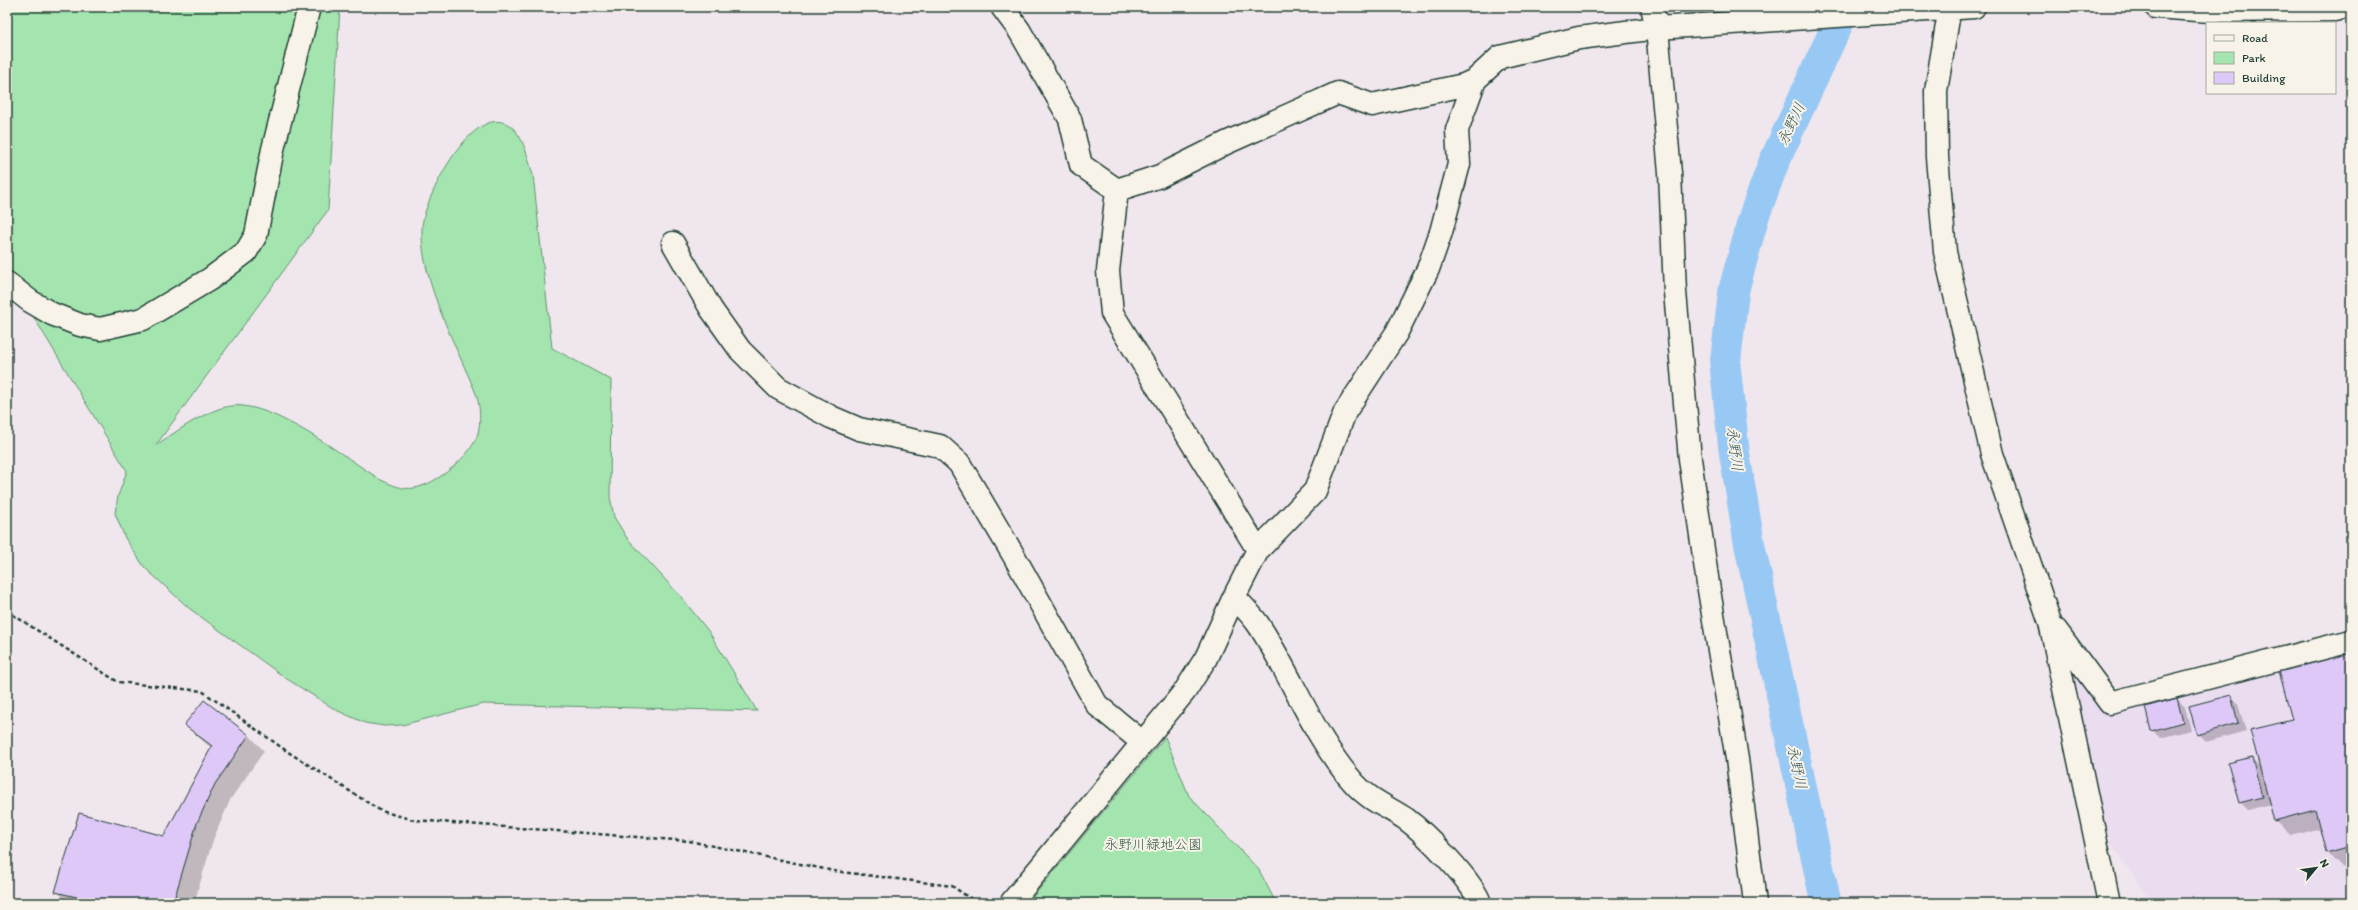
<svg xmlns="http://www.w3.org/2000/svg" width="2358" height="910" font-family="Itim,'Klee One',sans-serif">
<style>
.built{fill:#ebddf0}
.green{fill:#a4e5af;stroke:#629172}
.shadow{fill:#0003}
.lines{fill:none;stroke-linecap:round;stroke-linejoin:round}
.river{stroke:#98c9f4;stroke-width:31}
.building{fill:#dec8f8;stroke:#1f3d34}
.minor-casing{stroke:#1f3d34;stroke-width:25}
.path{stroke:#1f3d34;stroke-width:2.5;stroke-dasharray:4 3;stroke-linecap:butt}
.minor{stroke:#f7f3e8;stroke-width:22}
.labels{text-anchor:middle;stroke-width:4;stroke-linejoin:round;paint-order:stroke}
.park-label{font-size:14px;fill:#335646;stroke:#f7f3e8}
.water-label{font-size:15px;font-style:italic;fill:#37595a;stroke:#f7f3e8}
</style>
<rect width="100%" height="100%" fill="#f0e6ed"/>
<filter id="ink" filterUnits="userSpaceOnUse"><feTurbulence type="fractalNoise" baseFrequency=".025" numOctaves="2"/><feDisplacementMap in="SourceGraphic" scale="8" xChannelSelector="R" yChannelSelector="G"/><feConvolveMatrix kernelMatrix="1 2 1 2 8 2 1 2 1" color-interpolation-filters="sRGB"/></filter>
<g filter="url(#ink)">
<path class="built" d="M2351 646V903H2153L2095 821 2060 650 2110 710Z"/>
<path class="green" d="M7 7H340L328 210 156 445C176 432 207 409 231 406 271 400 346 458 381 480 392 485 403 490 414 488 436 485 473 455 478 433 481 420 480 409 477 396 457 347 420 281 422 228 423 200 470 108 505 123 523 130 528 159 533 175L552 348 611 380 610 497 614 517 627 538 682 598 709 632 757 711 483 704 402 725 384 726 365 723 336 710 287 679 190 609 145 568 125 538 115 513 118 496 127 471 7 273Z
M1165 737 1189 796 1259 870 1276 903H1028Z"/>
<path class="shadow" d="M2351 649V866L2343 868 2327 852 2321 828 2291 836 2275 820 2270 804 2248 810 2240 802 2251 758 2261 767 2293 720Z
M2230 696 2238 704 2246 731 2206 742 2198 734Z
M2177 699 2185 707 2191 730 2160 738 2152 730Z
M185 725 249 735 264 751 230 800 213 840 194 903H68L57 891 165 837 212 749Z"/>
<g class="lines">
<path class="river" d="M1826 903 1749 542 1734 450 1725 365 1734 289 1754 216 1774 162 1839 21 1842 7"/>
</g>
<path class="building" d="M2351 648V846L2326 853 2315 810 2274 821 2250 730 2292 720 2278 667Z
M2231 695 2238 723 2197 735 2189 706Z
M2177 698 2183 722 2151 731 2145 707Z
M204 700 249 735 215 784 197 823 173 903H103L55 892 79 813 164 836 212 746 184 725Z
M2252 757 2262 797 2239 803 2228 763Z"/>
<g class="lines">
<defs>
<path id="minor" d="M1002 7 1019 30 1070 119 1081 165 1117 190
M1652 7 1657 28 1670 173 1675 292 1690 459 1708 584 1737 759 1755 903
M1950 7 1936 91 1937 157 1945 252 1992 454 2050 622 2109 903
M2156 7 2210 11 2334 10 2346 7
M1117 190 1160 176 1226 143 1338 93 1372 105 1464 85 1475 80 1500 57 1579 38 1657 28 1974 7
M1117 190 1108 271 1112 313 1258 550
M673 243 711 309 740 350 778 388 831 417 859 429 940 446 959 463 1014 556 1097 705 1142 742
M7 283 30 301 52 314 80 325 100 329 143 319 210 279 246 252 256 235 273 149 309 7
M1234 597C1242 605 1251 614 1258 624 1292 675 1313 737 1354 783 1369 800 1388 807 1406 819 1426 834 1472 880 1480 903
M2056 630 2110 703 2351 641
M1011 903 1185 691 1206 658 1234 597 1258 550 1315 491 1345 412 1397 332 1428 269 1441 232 1459 164 1457 130 1475 80"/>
</defs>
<use href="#minor" class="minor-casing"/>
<path class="path" d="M7 611 118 682 202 691 288 752 381 811 414 820 689 841 834 871 952 886 977 903"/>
<use href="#minor" class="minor"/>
</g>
</g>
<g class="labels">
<g class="park-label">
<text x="1153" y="849">永野川緑地公園</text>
</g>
<g class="water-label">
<text transform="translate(1791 124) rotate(-65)" y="5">永野川</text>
<text transform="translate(1735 449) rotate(83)" y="5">永野川</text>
<text transform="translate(1797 767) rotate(78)" y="5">永野川</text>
</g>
</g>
<rect width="2358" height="910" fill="none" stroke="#f7f3e8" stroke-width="24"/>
<rect x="12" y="12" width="2334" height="886" fill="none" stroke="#1f3d34" stroke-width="1.5" filter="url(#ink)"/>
<rect x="2206" y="22" width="130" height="72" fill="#f7f3e8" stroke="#a1aaa0"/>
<rect x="2214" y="35" width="20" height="6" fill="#f7f3e8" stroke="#a1aaa0"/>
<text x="2242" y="42" font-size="12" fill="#1f3d34">Road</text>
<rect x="2214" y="52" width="20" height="12" fill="#a4e5af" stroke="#a1aaa0"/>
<text x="2242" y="62" font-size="12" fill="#1f3d34">Park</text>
<rect x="2214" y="72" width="20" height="12" fill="#dec8f8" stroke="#a1aaa0"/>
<text x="2242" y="82" font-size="12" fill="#1f3d34">Building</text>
<g transform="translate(2316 868) rotate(61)" stroke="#f7f3e8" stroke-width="3" paint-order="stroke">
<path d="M0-3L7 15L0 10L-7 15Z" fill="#1f3d34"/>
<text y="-6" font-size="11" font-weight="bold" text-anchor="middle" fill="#1f3d34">N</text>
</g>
</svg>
